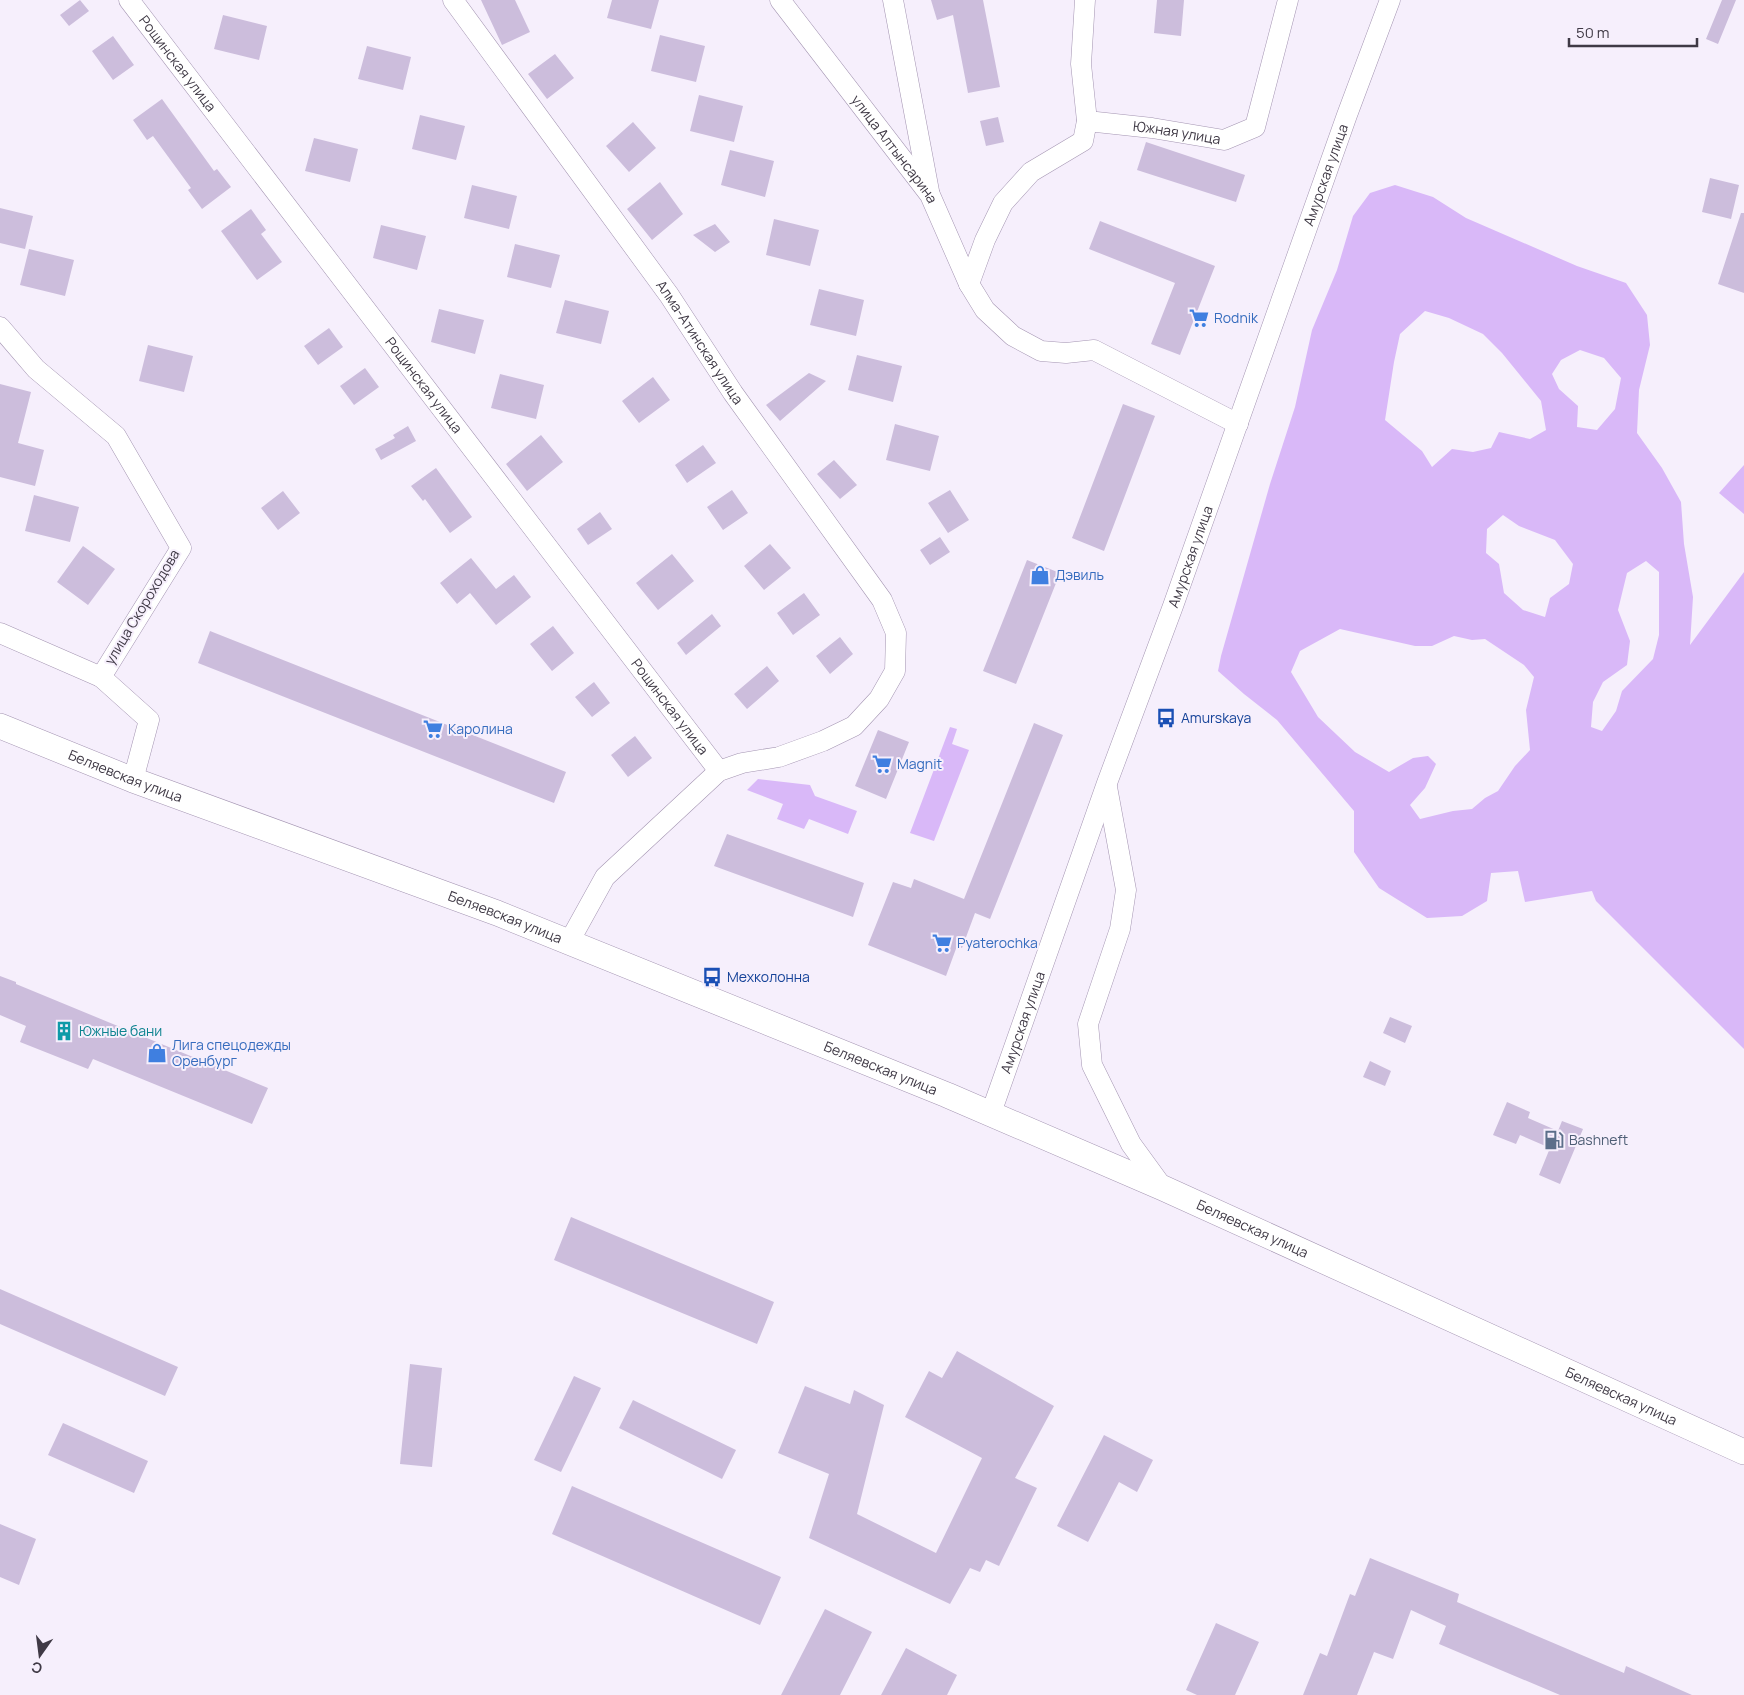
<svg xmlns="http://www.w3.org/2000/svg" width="1744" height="1695" font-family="Manrope,sans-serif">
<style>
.green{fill:#d9b8f8;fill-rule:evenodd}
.building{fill:#ccbddc}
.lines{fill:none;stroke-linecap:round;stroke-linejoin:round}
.minor-casing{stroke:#a495b2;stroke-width:21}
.major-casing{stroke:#a495b2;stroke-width:26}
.minor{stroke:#fff;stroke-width:20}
.major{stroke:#fff;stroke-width:25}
.labels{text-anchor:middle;stroke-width:4;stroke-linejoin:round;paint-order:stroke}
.street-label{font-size:14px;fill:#3f3945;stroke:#f6effc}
.shop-label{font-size:14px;fill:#366cbe;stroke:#f6effc;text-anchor:start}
.transit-label{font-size:14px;fill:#164399;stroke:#f6effc;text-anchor:start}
.culture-label{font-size:14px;fill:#0d838f;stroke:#f6effc;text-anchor:start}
.service-label{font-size:14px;fill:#4e5e75;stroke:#f6effc;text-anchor:start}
</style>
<rect width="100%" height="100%" fill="#f6effc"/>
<path class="green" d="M1395 185 1433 197 1466 218 1577 266 1626 283 1647 315 1650 345 1639 390 1637 433 1662 468 1681 502 1684 544 1693 597 1690 645 1744 572V1049L1596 901 1592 891 1525 902 1518 871 1491 873 1487 901 1462 916 1427 918 1379 888 1354 852V811L1277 720 1244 694 1218 671 1221 656 1270 484 1295 407 1312 330 1337 270 1353 216 1370 193ZM1425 311 1449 318 1483 334 1502 353 1541 401 1546 430 1530 439 1499 432 1491 448 1473 452 1452 449 1432 467 1422 451 1385 420 1394 362 1400 334ZM1580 350 1604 358 1621 378 1615 409 1597 430 1577 427 1578 406 1559 389 1552 374 1561 360ZM1503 515 1519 526 1555 540 1573 564 1569 584 1550 598 1545 617 1523 610 1504 593 1499 564 1486 553 1487 529ZM1646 561 1659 572V635L1653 659 1622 691 1616 711 1602 731 1591 727 1593 702 1603 682 1627 665 1630 641 1618 610 1627 573ZM1340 629 1415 646H1432L1454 636 1472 640 1485 639 1524 665 1534 677 1526 710 1530 750 1515 766 1498 791 1485 798 1472 809 1453 811 1420 819 1410 805 1425 788 1436 764 1428 756 1413 758 1389 772 1355 752 1318 717 1291 672 1300 651Z
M1744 465V514L1719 493Z
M950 727 957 729 952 744 969 750 934 841 910 833Z
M758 779 810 785 815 796 857 811 848 834 809 819 804 829 777 819 783 804 747 790Z"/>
<path class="building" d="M80 0 89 11 69 26 60 15Z
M481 0H515L530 32 502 45Z
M612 0H659L651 29 607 18Z
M931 0H983L1000 87 968 93 953 15 937 20Z
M1157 0H1184L1181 36 1154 33Z
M1722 0H1736L1718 44 1706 39Z
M223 15 267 26 259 60 214 49Z
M660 35 705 46 696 82 651 71Z
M113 36 134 65 113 80 92 51Z
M367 46 411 57 403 90 358 79Z
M555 54 574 78 547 99 528 74Z
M699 95 743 106 734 142 690 131Z
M162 99 214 171 217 169 231 187 202 209 188 190 191 188 153 136 147 140 133 120Z
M420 115 465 126 456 160 412 149Z
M998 117 1004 142 986 146 980 121Z
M633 122 656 148 629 172 606 146Z
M314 138 358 149 350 182 305 171Z
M1146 142 1245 175 1236 202 1137 170Z
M730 150 774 161 765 197 721 185Z
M1710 178 1739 185 1731 219 1702 212Z
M660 182 683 214 652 240 627 209Z
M472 185 517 196 509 229 464 218Z
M0 208 33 216 25 249 0 243Z
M251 209 266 230 261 234 282 262 257 280 221 231Z
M1741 213H1744V293L1718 284Z
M774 219 819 230 810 266 766 255Z
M1100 221 1215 266 1180 355 1151 344 1175 283 1089 249Z
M715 224 730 242 715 252 693 235Z
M381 225 426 236 417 270 373 258Z
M515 244 560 255 551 288 507 277Z
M29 249 74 260 65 296 20 285Z
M819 289 864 300 856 336 810 325Z
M565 300 609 311 601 344 556 333Z
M439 309 484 320 475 354 431 342Z
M329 328 343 347 318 365 304 346Z
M148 345 193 356 184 392 139 381Z
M857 355 902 366 893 402 848 390Z
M365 368 379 387 354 405 340 386Z
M809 373 826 381 780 421 766 405Z
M500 374 544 385 536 419 491 408Z
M653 377 670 400 639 423 622 401Z
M0 384 31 392 18 443 44 450 35 486 0 477Z
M1123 404 1155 416 1104 551 1072 538Z
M895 424 939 436 930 471 886 460Z
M408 426 416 441 381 460 375 449 395 438 393 435Z
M541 435 563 462 527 491 506 464Z
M703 445 716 463 687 483 675 465Z
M834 460 857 485 840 499 817 474Z
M436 468 472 517 450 533 425 499 423 501 411 486Z
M732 490 748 513 723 530 707 507Z
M950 490 969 520 948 533 928 503Z
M283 491 300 513 278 530 261 508Z
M34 495 79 507 70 542 25 531Z
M600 512 612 529 588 545 577 529Z
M940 537 950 552 930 565 920 550Z
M770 544 791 568 764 590 744 566Z
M83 546 115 569 88 605 57 582Z
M672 554 694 581 658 610 636 583Z
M471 558 496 589 514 575 531 597 496 625 470 593 457 604 440 583Z
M1027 560 1060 573 1016 684 983 671Z
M804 593 820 615 793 635 777 613Z
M712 614 721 626 686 655 677 643Z
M553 626 574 653 552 671 530 644Z
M210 631 566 772 554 803 198 663Z
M840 637 853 654 830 674 816 656Z
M767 666 779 681 747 709 734 694Z
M594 682 610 703 592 717 575 697Z
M1034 723 1063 735 990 919 975 913 962 948 957 946 946 976 868 945 893 882 911 888 914 879 964 899Z
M878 730 909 742 886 799 855 786Z
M635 736 652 758 628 777 611 755Z
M727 834 864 883 853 917 714 866Z
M0 976 16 982V984L268 1088 252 1124 93 1059 88 1069 20 1042 26 1026 0 1015Z
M1390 1017 1412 1026 1405 1043 1383 1033Z
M1370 1061 1391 1071 1385 1086 1363 1077Z
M1507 1102 1530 1112 1528 1118 1558 1131 1562 1121 1583 1129 1560 1184 1539 1175 1550 1148 1520 1135 1516 1144 1493 1135Z
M571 1217 774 1302 757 1344 554 1260Z
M0 1289 178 1367 165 1396 0 1324Z
M957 1351 1054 1406 1015 1478 1037 1488 999 1566 986 1560 980 1572 970 1568 950 1604 809 1538 829 1474 778 1453 805 1386 850 1404 854 1390 884 1405 857 1514 936 1553 982 1458 905 1417 929 1371 942 1378Z
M410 1364 442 1368 432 1467 400 1464Z
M574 1376 601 1388 561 1472 534 1460Z
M633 1400 736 1450 722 1479 619 1428Z
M63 1423 148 1461 134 1493 48 1455Z
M1104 1435 1153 1460 1137 1492 1119 1482 1088 1542 1057 1526Z
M572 1486 781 1577 760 1625 552 1534Z
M0 1524 36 1539 19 1585 0 1577Z
M1370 1558 1459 1594 1457 1602 1624 1673 1626 1666 1692 1695H1560L1439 1644 1446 1626 1411 1610 1393 1659 1374 1652 1357 1695H1303L1320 1653 1327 1656 1350 1594 1355 1596Z
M825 1609 872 1632 840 1695H781Z
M1216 1623 1259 1642 1235 1695H1197L1186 1690Z
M906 1648 957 1675 947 1695H881Z"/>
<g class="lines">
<defs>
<g id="minor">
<path id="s1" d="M129 0 719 771"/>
<path id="s2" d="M453 0 669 295 733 393 882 600 896 633 895 671 879 699 854 726 823 741 779 757 742 763 719 771 605 877 569 942"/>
<path id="s3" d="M780 0 930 195 969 284 985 310 1013 336 1041 351 1066 353 1094 350 1238 424"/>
<path d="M893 0 929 191"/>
<path id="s4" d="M1085 0 1081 64 1087 121 1152 128 1224 140 1255 127 1288 0"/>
<path d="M969 284 985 240 1003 203 1031 172 1083 141 1087 121"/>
<path d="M0 327 36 369 116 436 181 548 101 677 149 720 133 780"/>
<path d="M0 633 101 677"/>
<path d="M1107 787 1126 890 1120 929 1088 1024 1092 1065 1131 1144 1163 1188"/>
<path id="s5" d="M991 1113 1107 783 1173 606 1347 115 1390 0"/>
</g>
<g id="major">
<path id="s6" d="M0 726 133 780 497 913 947 1095 1163 1188 1744 1452"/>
</g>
</defs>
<use href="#minor" class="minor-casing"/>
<use href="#major" class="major-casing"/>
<use href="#minor" class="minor"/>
<use href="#major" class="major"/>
</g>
<defs>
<symbol id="supermarket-bare" viewBox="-9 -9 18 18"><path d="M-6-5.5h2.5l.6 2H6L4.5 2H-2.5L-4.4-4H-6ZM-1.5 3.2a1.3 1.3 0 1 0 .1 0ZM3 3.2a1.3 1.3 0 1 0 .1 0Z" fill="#3f7fe0" stroke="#f6effc" stroke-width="2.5" paint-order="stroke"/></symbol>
<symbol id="shop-bare" viewBox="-9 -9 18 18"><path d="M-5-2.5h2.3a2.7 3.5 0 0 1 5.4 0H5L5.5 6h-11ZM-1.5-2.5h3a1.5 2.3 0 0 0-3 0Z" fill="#3f7fe0" stroke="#f6effc" stroke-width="2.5" paint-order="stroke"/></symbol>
<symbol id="bus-bare" viewBox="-9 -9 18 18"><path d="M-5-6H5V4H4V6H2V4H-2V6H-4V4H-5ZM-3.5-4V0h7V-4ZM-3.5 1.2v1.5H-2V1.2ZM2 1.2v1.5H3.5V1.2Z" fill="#1a4fb4" stroke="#f6effc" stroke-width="2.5" paint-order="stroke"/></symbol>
<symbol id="building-bare" viewBox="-9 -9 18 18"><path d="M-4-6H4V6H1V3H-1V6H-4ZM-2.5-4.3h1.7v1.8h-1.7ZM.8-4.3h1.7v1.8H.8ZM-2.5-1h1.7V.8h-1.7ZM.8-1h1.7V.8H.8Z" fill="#0f9aa8" stroke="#f6effc" stroke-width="2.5" paint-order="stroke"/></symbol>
<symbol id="fuel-bare" viewBox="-9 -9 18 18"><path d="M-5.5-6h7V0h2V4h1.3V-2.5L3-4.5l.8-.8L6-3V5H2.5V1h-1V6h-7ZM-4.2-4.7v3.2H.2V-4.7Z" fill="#5c6f8a" stroke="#f6effc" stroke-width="2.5" paint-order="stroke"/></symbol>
</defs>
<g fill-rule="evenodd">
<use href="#supermarket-bare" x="1185" y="304" width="28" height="28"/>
<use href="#shop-bare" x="1026" y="561" width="28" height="28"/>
<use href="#bus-bare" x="1152" y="704" width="28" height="28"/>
<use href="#supermarket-bare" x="419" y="715" width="28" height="28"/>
<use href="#supermarket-bare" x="868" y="750" width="28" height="28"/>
<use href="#supermarket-bare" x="928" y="929" width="28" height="28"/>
<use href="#bus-bare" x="698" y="963" width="28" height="28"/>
<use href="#building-bare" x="50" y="1017" width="28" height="28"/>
<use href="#shop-bare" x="143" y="1039" width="28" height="28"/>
<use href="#fuel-bare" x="1540" y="1126" width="28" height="28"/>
</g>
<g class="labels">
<g class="street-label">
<text dy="5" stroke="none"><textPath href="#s1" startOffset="80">Рощинская улица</textPath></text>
<text dy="5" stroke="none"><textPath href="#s4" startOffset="212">Южная улица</textPath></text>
<text dy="5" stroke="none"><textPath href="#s3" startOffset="188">улица Алтынсарина</textPath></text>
<text dy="5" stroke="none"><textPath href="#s5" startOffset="996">Амурская улица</textPath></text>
<text dy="5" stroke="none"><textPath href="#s2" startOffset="422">Алма-Атинская улица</textPath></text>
<text dy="5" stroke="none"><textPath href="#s1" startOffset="485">Рощинская улица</textPath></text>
<text dy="5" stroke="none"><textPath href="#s5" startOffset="591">Амурская улица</textPath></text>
<text transform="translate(142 607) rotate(-59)" y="5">улица Скороходова</text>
<text dy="5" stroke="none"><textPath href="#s1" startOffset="890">Рощинская улица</textPath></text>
<text dy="5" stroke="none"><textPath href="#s6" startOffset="135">Беляевская улица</textPath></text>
<text dy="5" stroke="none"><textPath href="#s6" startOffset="540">Беляевская улица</textPath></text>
<text dy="5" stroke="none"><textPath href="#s5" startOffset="96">Амурская улица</textPath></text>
<text dy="5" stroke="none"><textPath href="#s6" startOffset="945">Беляевская улица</textPath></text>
<text dy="5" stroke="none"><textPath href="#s6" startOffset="1350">Беляевская улица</textPath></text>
<text dy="5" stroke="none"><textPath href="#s6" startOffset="1755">Беляевская улица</textPath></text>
</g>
<g class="shop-label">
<text x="1214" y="323">Rodnik</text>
<text x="1055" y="580">Дэвиль</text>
<text x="448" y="734">Каролина</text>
<text x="897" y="769">Magnit</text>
<text x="957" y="948">Pyaterochka</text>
<text x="172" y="1050">Лига спецодежды<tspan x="172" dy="16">Оренбург</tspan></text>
</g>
<g class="transit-label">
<text x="1181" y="723">Amurskaya</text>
<text x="727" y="982">Мехколонна</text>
</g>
<g class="culture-label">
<text x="79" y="1036">Южные бани</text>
</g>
<g class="service-label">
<text x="1569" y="1145">Bashneft</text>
</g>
</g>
<g transform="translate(40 1655) rotate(194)" stroke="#f6effc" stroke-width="4" paint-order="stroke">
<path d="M0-4L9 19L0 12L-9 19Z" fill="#3f3945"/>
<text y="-8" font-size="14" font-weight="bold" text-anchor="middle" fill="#3f3945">С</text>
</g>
<path d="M1569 38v8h128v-8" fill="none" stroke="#3f3945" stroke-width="2.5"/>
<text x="1576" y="38" font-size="15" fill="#3f3945" stroke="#f6effc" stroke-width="4" paint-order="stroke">50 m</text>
</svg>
